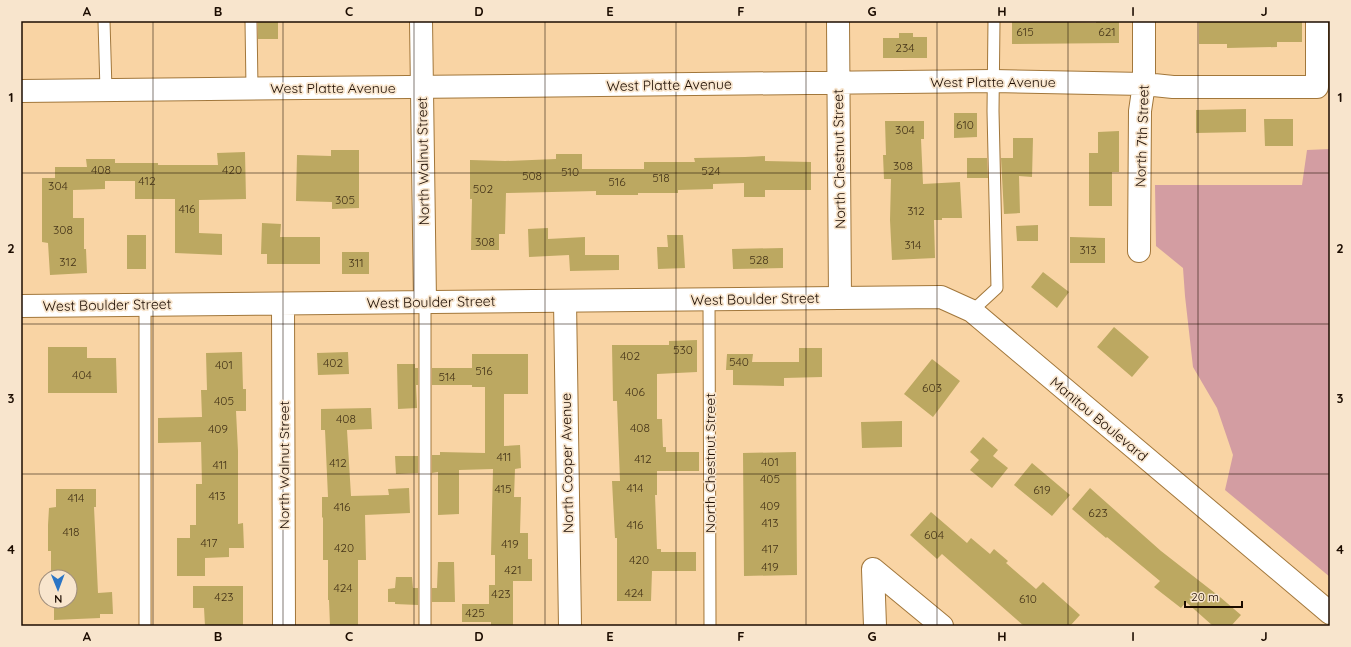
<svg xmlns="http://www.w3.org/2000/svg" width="1351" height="647" font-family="Quicksand,sans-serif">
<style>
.green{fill:#d39da2}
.building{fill:#bca861}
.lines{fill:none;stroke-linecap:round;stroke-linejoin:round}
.lane-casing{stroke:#a2773b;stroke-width:13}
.street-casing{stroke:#a2773b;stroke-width:24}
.secondary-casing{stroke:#a2773b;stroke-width:24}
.lane{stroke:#fff;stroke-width:11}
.street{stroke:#fff;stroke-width:22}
.secondary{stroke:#fff;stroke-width:22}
.grid{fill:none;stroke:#1c0c00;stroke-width:1;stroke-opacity:0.55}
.labels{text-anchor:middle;stroke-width:3.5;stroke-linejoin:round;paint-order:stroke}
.number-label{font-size:12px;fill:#443318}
.street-label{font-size:14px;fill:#1c0c00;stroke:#f8e5cd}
.neatline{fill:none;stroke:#1c0c00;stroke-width:1.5}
.grid-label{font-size:13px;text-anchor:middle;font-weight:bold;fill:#1c0c00}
</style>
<rect width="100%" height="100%" fill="#f9d4a4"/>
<path class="green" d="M1330 149V577L1225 490 1233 455 1217 408 1193 367 1185 296 1183 268 1156 246 1155 185H1302L1307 150Z"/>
<path class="building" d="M258 21H278V39H258Z
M1012 21 1096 23V21H1119V43L1012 44Z
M1199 21H1302V42H1277V47L1227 48V44H1199Z
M899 33H913V37H927V58H883V38H899Z
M1246 109V132L1196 133V110Z
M954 113H977V137L954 138Z
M1264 119H1293V146H1265Z
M885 121H924V139H921L923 184 960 182 962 218H942V220H934L935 258 892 260 890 220 891 179H884L883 155H886Z
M1119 131V172H1112V206H1089V153H1098V132Z
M1013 138H1033L1032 177 1019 176 1020 213 1004 214 1001 158H1013Z
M331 150H359V208L332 209V202L296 201 297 155 331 156Z
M245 152 246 199 199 200V233L222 234V255L175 253V199H135V181H105V189L73 190V218H84V249H86L87 273 50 275 48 243 42 242V178H55V167H87L86 159H115V163H158V165H218L217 153Z
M556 154H582V169H644V162H695L694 158 745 157 765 156V161L811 162V190H765V197H744V183L713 184V189L678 190V193H638V195H596V191L506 193 505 234H499V250H471L472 199H470V160L505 161 556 159Z
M967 158H987L988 178H967Z
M262 223 281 224 280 237H320V264H267V254H261Z
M1038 225V241H1017L1016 226Z
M548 228V239L585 237V255H619V270L570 271 569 255 529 257 528 229Z
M127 235H146V269H127Z
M667 235H683L685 268 658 269 657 247H668Z
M1070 237 1105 238V263H1070Z
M783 248V268L733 269 732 249Z
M342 252H369V274H342Z
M1043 272 1069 292 1057 308 1031 287Z
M1114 327 1149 357 1132 377 1097 347Z
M697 340V372L657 374V419H662L663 447H666V452H699V471H657V495H655L657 549H661V552H696V571H652L651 601H617V538H615L612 481H620L617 401H613L612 345H669V341Z
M48 347H87V358H116L117 393H48Z
M799 348H822V377L784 378V386L733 385V370H726L727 354H753L752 362H799Z
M242 352 243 389H246V411H236L238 451V524L243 523 244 548H229V557L205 558V576H177V538H190V525H196V484H202L201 442 158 443V418L202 417 201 390H207L206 353Z
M348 352 349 374 318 375 317 353Z
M472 354H528V394H504V446L520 445 521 468 515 469 514 497H521L520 533H528V559H532V581H513V626H491V622H462V604H489V585H495V555H491L493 469 459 470V514L438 515V472L432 473V455H440V452L485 453V387H472V385H432V368H472Z
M932 359 960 381 933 417 904 394Z
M397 364H415V368H418V385H416L417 408 398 409Z
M371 408 372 429 347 430 351 496 389 495 388 489 409 488 410 513 365 515 366 560H358V626H330L329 600H328V560H323V517L322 518V497H328L325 430H321V409Z
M902 421V447L862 448 861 422Z
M983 437 998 450 993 456 1008 468 992 488 970 470 979 460 970 452Z
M796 452 797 575 744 576 743 453Z
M395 456H418V473L396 474Z
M1032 463 1070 495 1052 516 1014 485Z
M1090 488 1161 551 1220 597 1241 615 1231 626H1213L1186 602 1181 608 1154 587 1160 581 1107 537 1106 538 1072 509Z
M56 489H96V507H94L98 593 112 592 113 614H100V618L54 620V601H70V577H51V551H48V525L49 508 56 507Z
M931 512 967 543 971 538 990 554 994 549 1008 561 1006 563 1036 589 1043 582 1080 615 1070 626H1024L942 554 937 559 910 535Z
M438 562H454L455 602H432V588H437Z
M396 577H412L413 588H418V605L395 604V602H388V589L395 588Z
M193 586H243V626H205L204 608H193Z"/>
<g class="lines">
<defs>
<path id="lane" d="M104 21 106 90
M251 21 252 88
M709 299 710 626
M972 311 997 288 993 111 994 21
M145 626V305
M425 626V301"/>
<path id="street" d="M838 21 840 298
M21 91 993 81 1144 84 1173 87H1317V21
M1139 251 1140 111 1144 84V21
M565 301 570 626
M873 569 942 626
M873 569 875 626"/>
<path id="secondary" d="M421 21 425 301
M283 304 284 626
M21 306 941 297 972 311 1330 613"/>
</defs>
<use href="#lane" class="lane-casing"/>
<use href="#street" class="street-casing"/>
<use href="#secondary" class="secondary-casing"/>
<use href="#lane" class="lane"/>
<use href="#street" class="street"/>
<use href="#secondary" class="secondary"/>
</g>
<path class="grid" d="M153 21V626M283 21V626M414 21V626M545 21V626M676 21V626M806 21V626M937 21V626M1068 21V626M1198 21V626M21 173H1330M21 324H1330M21 474H1330"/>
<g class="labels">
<g class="number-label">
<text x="1025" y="36">615</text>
<text x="1107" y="36">621</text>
<text x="905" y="52">234</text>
<text x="965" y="129">610</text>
<text x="905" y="134">304</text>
<text x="903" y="170">308</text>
<text x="101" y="174">408</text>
<text x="232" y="174">420</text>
<text x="711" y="175">524</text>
<text x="570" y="176">510</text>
<text x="532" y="180">508</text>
<text x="661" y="182">518</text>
<text x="147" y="185">412</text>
<text x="617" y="186">516</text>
<text x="58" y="190">304</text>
<text x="483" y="193">502</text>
<text x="345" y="204">305</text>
<text x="187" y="213">416</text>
<text x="916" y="215">312</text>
<text x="63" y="234">308</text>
<text x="485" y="246">308</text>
<text x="913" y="249">314</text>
<text x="1088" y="254">313</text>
<text x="759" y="264">528</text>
<text x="68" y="266">312</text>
<text x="356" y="267">311</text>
<text x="683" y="354">530</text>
<text x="630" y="360">402</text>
<text x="739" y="366">540</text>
<text x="333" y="367">402</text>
<text x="224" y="369">401</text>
<text x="484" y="375">516</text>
<text x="82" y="379">404</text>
<text x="447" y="381">514</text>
<text x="932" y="392">603</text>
<text x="635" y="396">406</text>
<text x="224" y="405">405</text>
<text x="346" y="423">408</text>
<text x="640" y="432">408</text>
<text x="218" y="433">409</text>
<text x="504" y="461">411</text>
<text x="643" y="463">412</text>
<text x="770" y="466">401</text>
<text x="338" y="467">412</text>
<text x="220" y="469">411</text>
<text x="770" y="483">405</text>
<text x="635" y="492">414</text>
<text x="503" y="493">415</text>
<text x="1042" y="494">619</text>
<text x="217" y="500">413</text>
<text x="76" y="502">414</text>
<text x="770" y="510">409</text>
<text x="342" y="511">416</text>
<text x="1098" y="517">623</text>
<text x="770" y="527">413</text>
<text x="635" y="529">416</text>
<text x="71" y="536">418</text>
<text x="934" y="539">604</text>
<text x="209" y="547">417</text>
<text x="510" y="548">419</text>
<text x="344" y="552">420</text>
<text x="770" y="553">417</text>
<text x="639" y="564">420</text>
<text x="770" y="571">419</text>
<text x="513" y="574">421</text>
<text x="343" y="592">424</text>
<text x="634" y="597">424</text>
<text x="501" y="598">423</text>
<text x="224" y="601">423</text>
<text x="1028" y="603">610</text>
<text x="475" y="617">425</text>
</g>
<g class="street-label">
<text x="993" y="87">West Platte Avenue</text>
<text transform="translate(669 85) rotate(-1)" y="5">West Platte Avenue</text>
<text x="333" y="93">West Platte Avenue</text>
<text transform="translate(1142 136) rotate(-88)" y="5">North 7th Street</text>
<text transform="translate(839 159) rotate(-91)" y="5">North Chestnut Street</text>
<text transform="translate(423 161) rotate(-91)" y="5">North Walnut Street</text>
<text transform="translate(755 299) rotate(-1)" y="5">West Boulder Street</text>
<text transform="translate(431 302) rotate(-1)" y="5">West Boulder Street</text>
<text transform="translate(107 305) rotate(-1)" y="5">West Boulder Street</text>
<text transform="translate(1099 419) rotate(40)" y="5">Manitou Boulevard</text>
<text transform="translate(567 463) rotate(-91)" y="5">North Cooper Avenue</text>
<text transform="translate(710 463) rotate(-90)" y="5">North Chestnut Street</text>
<text transform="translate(284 465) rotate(-90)" y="5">North Walnut Street</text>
</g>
</g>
<rect width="1351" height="647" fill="none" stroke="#f8e5cd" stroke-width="44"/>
<g transform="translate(58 589) rotate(179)"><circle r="19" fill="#f8e5cd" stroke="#a08e7b"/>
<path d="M0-3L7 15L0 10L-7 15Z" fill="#2b75c5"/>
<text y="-6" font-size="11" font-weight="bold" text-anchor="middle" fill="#1c0c00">N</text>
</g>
<path d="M1185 601v6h57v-6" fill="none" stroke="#1c0c00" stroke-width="2"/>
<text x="1191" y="601" font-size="12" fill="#1c0c00" stroke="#f8e5cd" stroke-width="3" paint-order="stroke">20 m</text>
<rect x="22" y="22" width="1307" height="603" class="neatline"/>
<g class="grid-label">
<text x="87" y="16">A</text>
<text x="218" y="16">B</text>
<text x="349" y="16">C</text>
<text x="479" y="16">D</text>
<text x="610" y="16">E</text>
<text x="741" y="16">F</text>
<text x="872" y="16">G</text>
<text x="1002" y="16">H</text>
<text x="1133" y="16">I</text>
<text x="1264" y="16">J</text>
<text x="11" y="102">1</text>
<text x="1340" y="102">1</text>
<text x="11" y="253">2</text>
<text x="1340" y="253">2</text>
<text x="11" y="403">3</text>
<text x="1340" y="403">3</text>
<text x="11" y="554">4</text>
<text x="1340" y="554">4</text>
<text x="87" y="641">A</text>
<text x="218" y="641">B</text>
<text x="349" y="641">C</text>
<text x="479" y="641">D</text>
<text x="610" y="641">E</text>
<text x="741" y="641">F</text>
<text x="872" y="641">G</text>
<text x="1002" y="641">H</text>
<text x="1133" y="641">I</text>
<text x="1264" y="641">J</text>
</g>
</svg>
